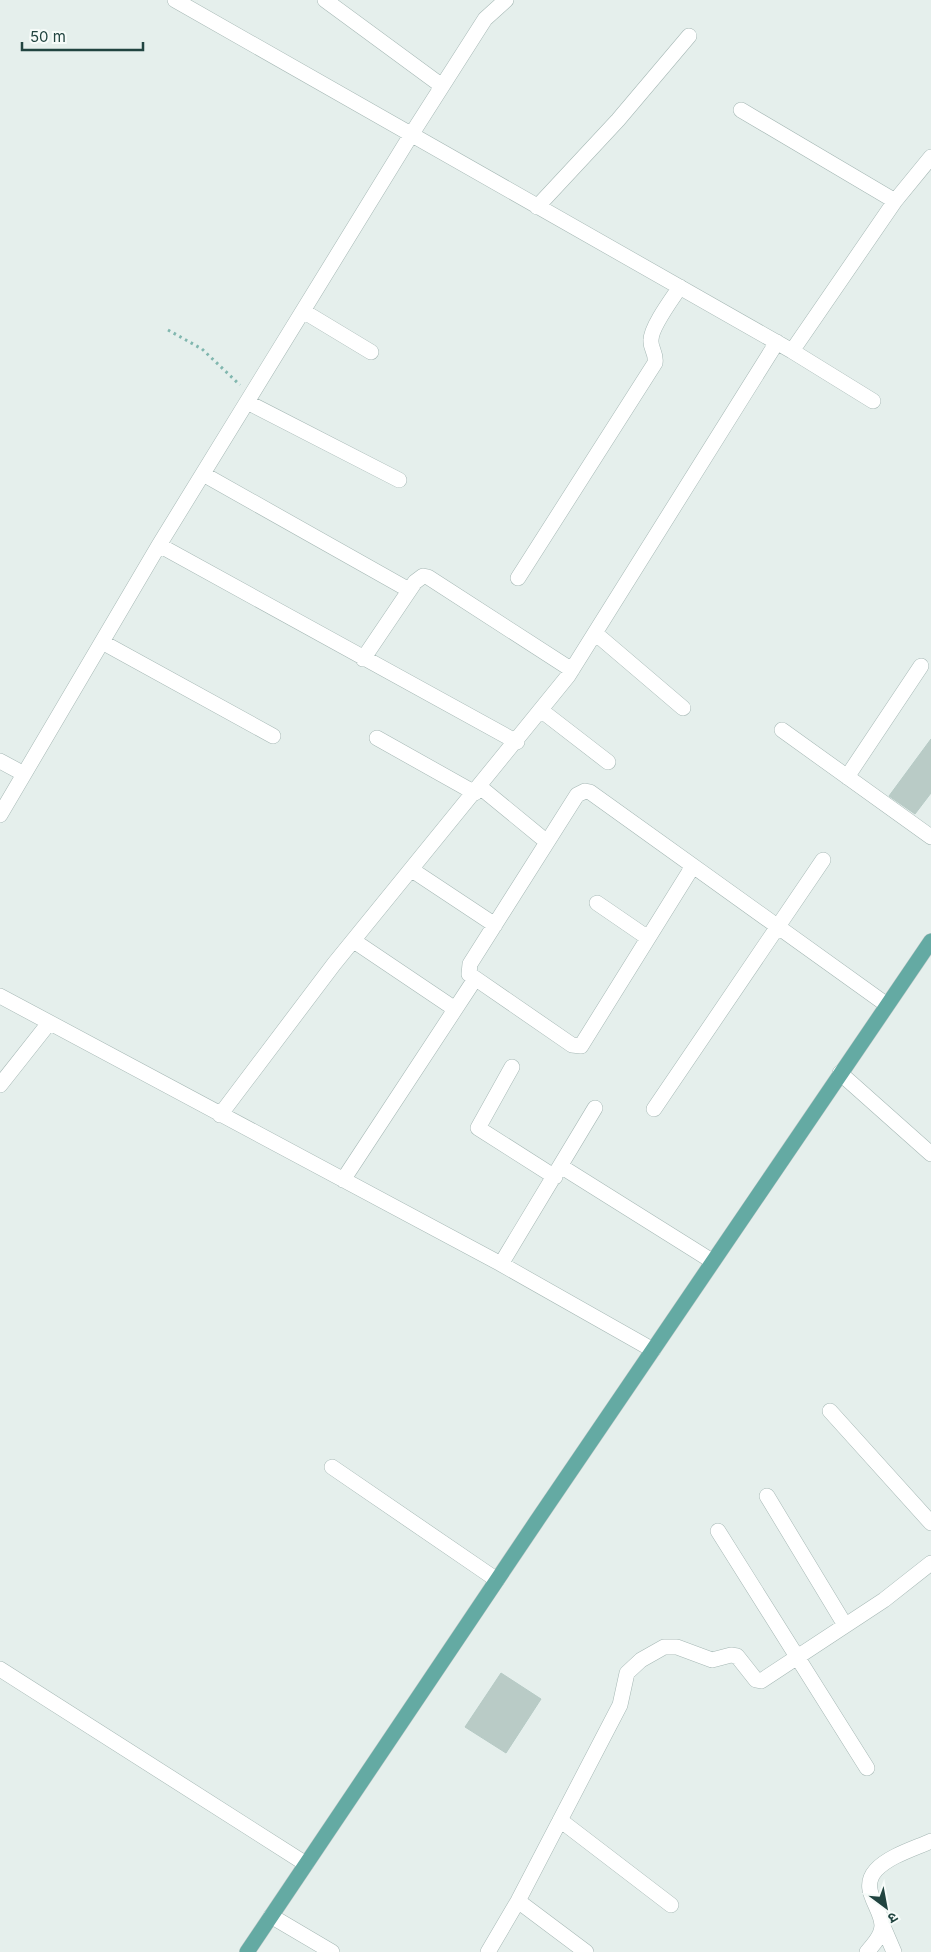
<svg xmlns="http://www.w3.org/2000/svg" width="931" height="1952" font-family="Inter,'Noto Sans Devanagari',sans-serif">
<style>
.building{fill:#b9cbc6;stroke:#b6cac5}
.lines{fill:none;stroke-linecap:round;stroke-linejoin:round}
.minor-casing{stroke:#a6b8b5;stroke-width:16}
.major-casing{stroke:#c1cbca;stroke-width:16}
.path{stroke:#81b7af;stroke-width:3;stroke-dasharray:2.5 4;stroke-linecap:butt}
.minor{stroke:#fff;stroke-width:15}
.major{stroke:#64aaa3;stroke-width:15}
</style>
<rect width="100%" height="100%" fill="#e5efec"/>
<path class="building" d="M931 739V793L915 814 889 796Z
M501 1673 541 1699 506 1753 465 1727Z"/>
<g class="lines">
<defs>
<path id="minor" d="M175 0 792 351 873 401
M325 0 442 86
M741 110 895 201
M537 207 618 120 689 36
M303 311 371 352
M792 351 895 201 931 157
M247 402 399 480
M203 474 409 590
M159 545 517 742
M518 578 655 363C657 354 650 348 651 340 651 327 672 299 680 287
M595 633 683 708
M102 642 273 736
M363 659 415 582 423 576 428 577 572 670
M542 711 608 762
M782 730 931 837
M377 738 475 793
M0 761 24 774
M847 777 921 666
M480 787 547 842
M0 815 159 545 411 135 485 19 506 0
M693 866 581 1046 572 1045 469 974 470 964 577 795 585 791 590 792 887 1005
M412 870 495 925
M597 903 648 938
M354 941 455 1009
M0 996 501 1264 653 1350
M512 1067 478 1128 555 1177
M840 1073 931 1154
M0 1085 49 1023
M654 1109 823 860
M220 1115 334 964 568 676 777 342
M562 1167 712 1261
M343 1180 475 979
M501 1264 595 1108
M830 1411 931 1523
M332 1467 497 1580
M767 1496 845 1625
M718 1531 867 1768
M0 1669 306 1864
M560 1820 671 1905
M518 1901 586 1952
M271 1916 332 1952
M882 1924 894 1952
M488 1952 518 1901 620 1705 627 1673 641 1660 664 1647H677L712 1660 731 1655 737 1656 756 1680 761 1681 884 1600 931 1563
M867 1952C874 1944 882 1935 882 1925 881 1906 859 1889 876 1870 889 1856 913 1849 931 1841"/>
<path id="major" d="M247 1952 536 1522 931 941"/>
</defs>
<use href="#minor" class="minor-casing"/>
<use href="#major" class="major-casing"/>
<path class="path" d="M168 330 202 349 240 385"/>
<use href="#minor" class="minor"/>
<use href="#major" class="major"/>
</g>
<g transform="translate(886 1907) rotate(148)" stroke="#f6fbf9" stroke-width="4" paint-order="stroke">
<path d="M0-4L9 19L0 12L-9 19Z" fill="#214440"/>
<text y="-8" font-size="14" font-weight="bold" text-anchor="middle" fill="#214440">उ</text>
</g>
<path d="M22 42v8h121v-8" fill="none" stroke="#214440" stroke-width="2.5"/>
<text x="30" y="42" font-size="15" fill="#214440" stroke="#f6fbf9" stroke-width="4" paint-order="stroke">50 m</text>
</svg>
